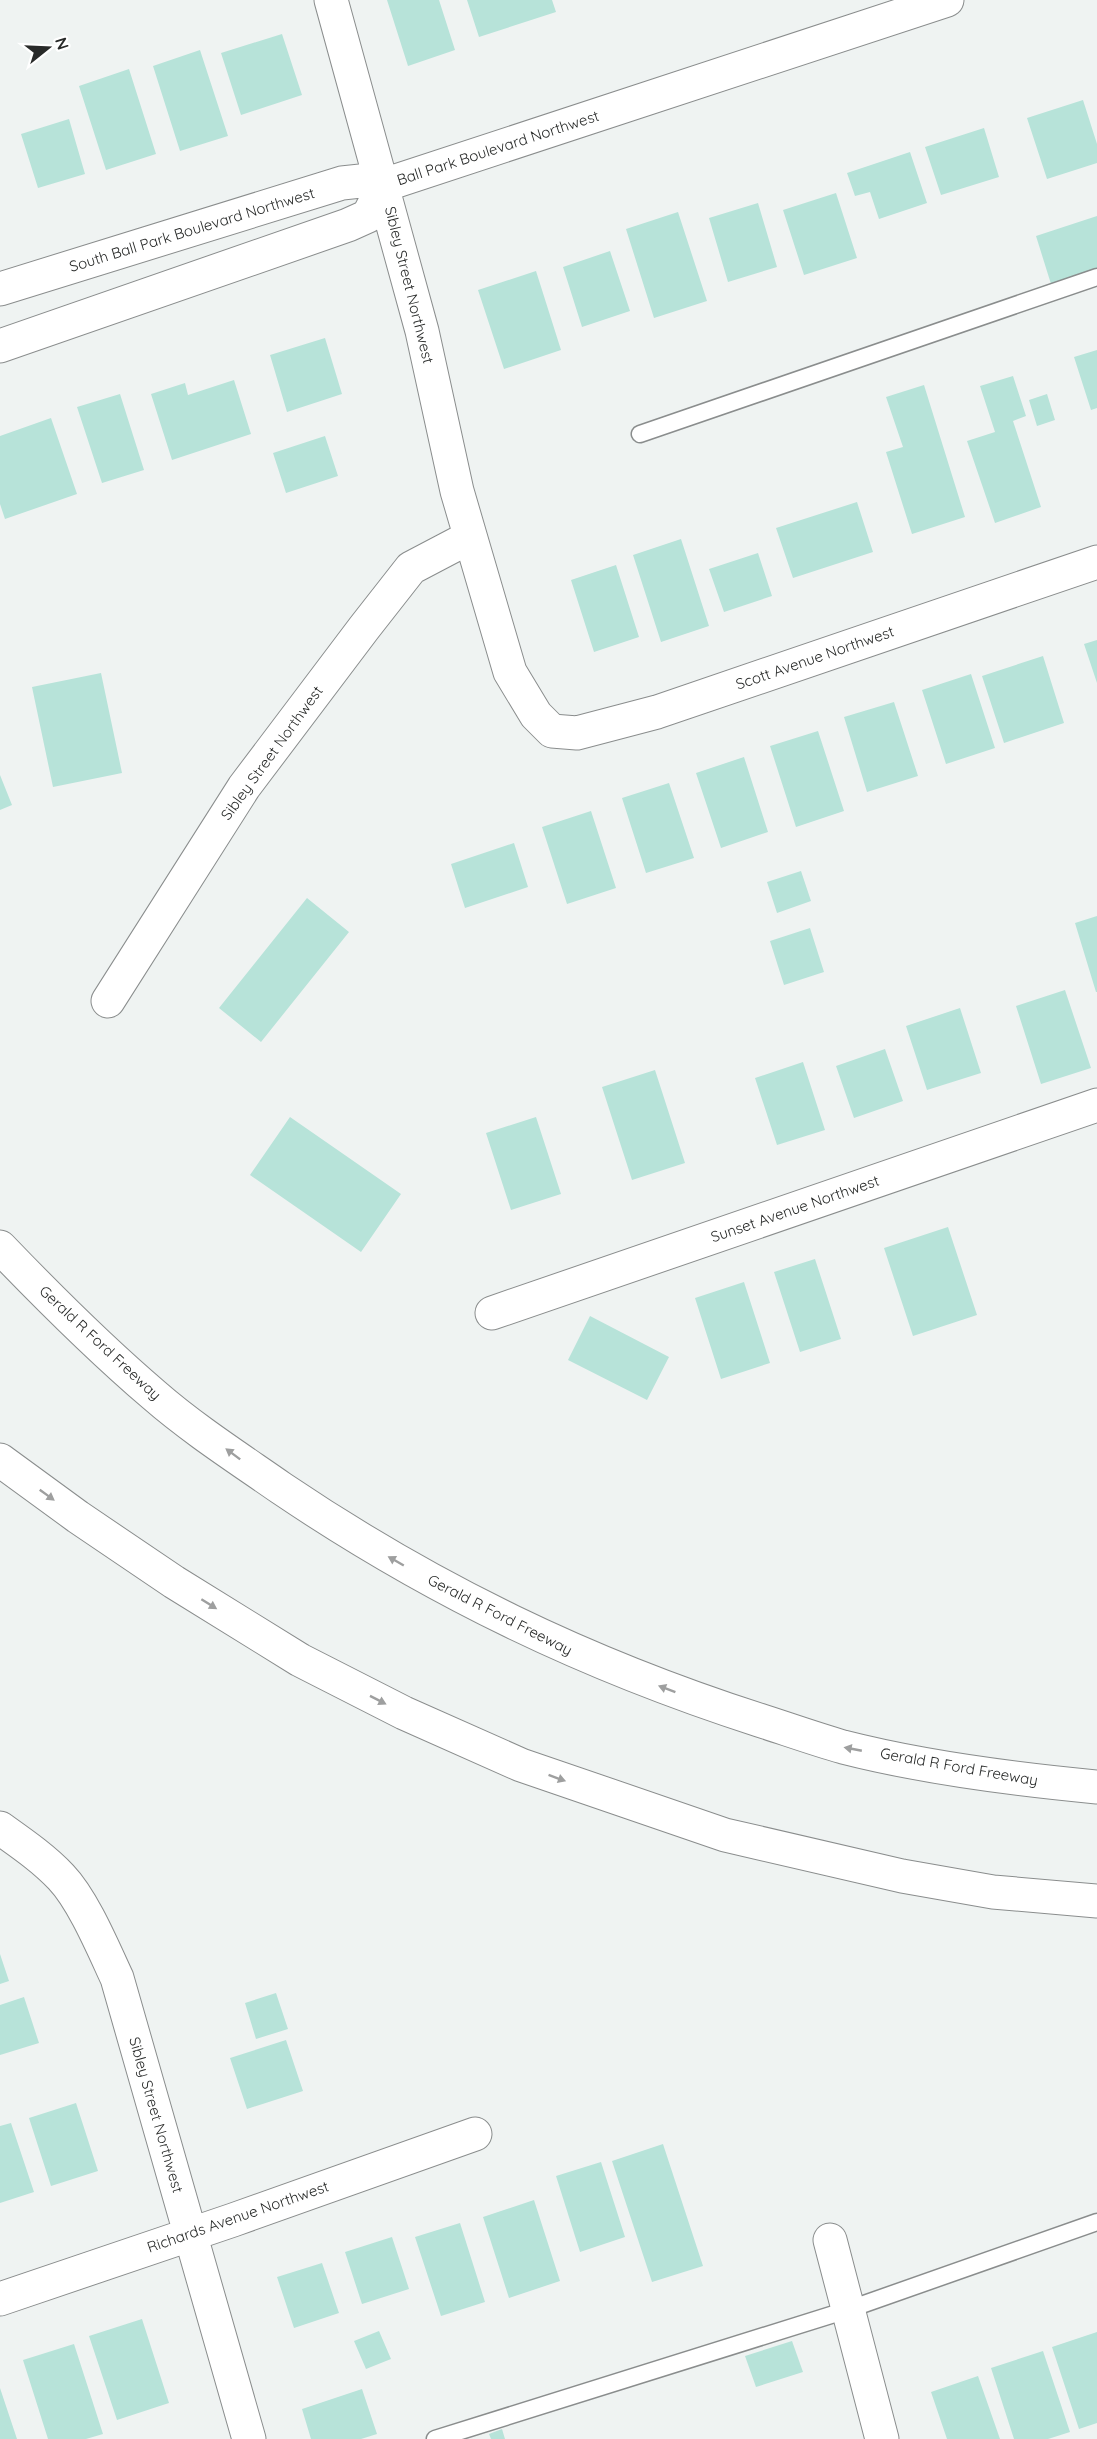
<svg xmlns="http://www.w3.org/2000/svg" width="1097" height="2439" font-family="Quicksand,sans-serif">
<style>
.building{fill:#b7e3d9}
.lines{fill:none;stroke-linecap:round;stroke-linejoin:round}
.service-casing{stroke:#8a8d8d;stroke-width:19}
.minor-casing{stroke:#8a8d8d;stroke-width:35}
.motorway-casing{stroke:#8a8d8d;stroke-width:35}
.service{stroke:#fff;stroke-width:16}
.minor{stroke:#fff;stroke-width:33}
.motorway{stroke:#fff;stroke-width:33}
.oneway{fill:#9e9f9f}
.labels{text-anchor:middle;stroke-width:4.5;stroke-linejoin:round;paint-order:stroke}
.street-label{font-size:15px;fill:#282a29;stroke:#fff}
</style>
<rect width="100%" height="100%" fill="#eff3f2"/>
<path class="building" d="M387 0H439L455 50 408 66Z
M467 0H552L556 12 479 37Z
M282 34 302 95 241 115 221 53Z
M200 50 228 136 180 151 153 66Z
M129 69 156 154 106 170 79 86Z
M1083 100 1097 144V163L1047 179 1027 118Z
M69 119 85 174 38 188 21 134Z
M984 128 999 177 941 195 925 147Z
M910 152 927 203 879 219 870 192 855 196 847 173Z
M836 193 857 258 804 275 783 210Z
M758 203 777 267 728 282 709 218Z
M678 212 707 301 654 318 626 229Z
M1097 216V269L1051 284 1036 236Z
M610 251 630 311 582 327 563 267Z
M536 271 561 350 504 369 478 290Z
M325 338 342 394 287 412 270 355Z
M1097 350V408L1091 410 1074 357Z
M1013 376 1026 416 1013 421 1041 507 995 523 967 441 995 432 980 386Z
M234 380 251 434 172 460 151 394 185 383 188 395Z
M924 385 965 517 912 534 886 452 903 447 886 397Z
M120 394 144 470 102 483 77 407Z
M1047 394 1055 420 1037 426 1029 400Z
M51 418 77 494 5 519 0 504V436Z
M325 436 338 476 286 493 273 453Z
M857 502 873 552 793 578 776 528Z
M681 539 709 626 661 642 633 555Z
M758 553 772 596 724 612 709 569Z
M616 565 639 637 594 652 571 580Z
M1097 640V683L1084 644Z
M1043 656 1064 723 1004 743 982 676Z
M101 673 122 773 53 787 32 687Z
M971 674 995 748 946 764 922 690Z
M894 702 918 776 867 792 844 717Z
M818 731 844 811 796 827 770 746Z
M744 757 768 832 721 848 696 773Z
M0 775 12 805 0 810Z
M669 783 694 858 646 873 622 798Z
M591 811 616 888 567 904 542 827Z
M514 843 528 887 465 908 451 864Z
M801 871 811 901 777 913 767 882Z
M307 898 349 932 261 1042 219 1008Z
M1097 916V992H1096L1075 923Z
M810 928 824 972 784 985 770 941Z
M1065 990 1091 1068 1041 1084 1016 1006Z
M960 1008 981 1073 927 1090 906 1026Z
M885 1049 903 1101 854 1118 836 1066Z
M803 1062 825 1130 777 1145 755 1078Z
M655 1070 685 1163 632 1180 602 1087Z
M290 1117 401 1194 361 1252 250 1175Z
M536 1117 561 1194 511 1210 486 1133Z
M948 1227 977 1315 913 1336 884 1248Z
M815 1259 841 1339 800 1352 774 1272Z
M744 1282 770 1363 721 1379 695 1298Z
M590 1316 669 1357 647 1400 568 1360Z
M0 1954 9 1981 0 1984Z
M276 1993 288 2029 256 2039 245 2003Z
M24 1997 39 2043 0 2055V2005Z
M286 2040 303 2091 247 2109 230 2058Z
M76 2103 98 2171 51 2186 29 2118Z
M11 2123 34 2192 0 2203V2126Z
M663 2144 703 2266 652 2282 612 2161Z
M601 2162 625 2237 580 2252 556 2176Z
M534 2200 560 2281 509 2298 483 2217Z
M460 2223 485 2302 441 2316 415 2237Z
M392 2237 409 2289 362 2304 345 2252Z
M322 2263 339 2313 294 2328 277 2277Z
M142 2319 169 2403 117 2420 89 2336Z
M379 2331 391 2359 366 2369 354 2341Z
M1097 2332V2423L1079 2429 1052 2347Z
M792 2341 803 2372 756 2387 745 2356Z
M74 2344 103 2434 86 2439H48L23 2360Z
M1043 2351 1070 2432 1048 2439H1014L991 2368Z
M978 2376 1000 2439H947L931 2392Z
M0 2388 17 2439H0Z
M362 2389 377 2434 361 2439H311L302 2409Z
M502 2429 505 2439H491L489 2434Z"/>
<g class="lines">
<defs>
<path id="service" d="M640 434 1097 277
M435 2439 847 2310 1097 2222"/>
<path id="minor" d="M331 0 422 331 457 491 510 672 536 715 552 731 577 733 657 712 1097 562
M0 289 342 183 370 180 384 185
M0 346 348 225 368 216 384 185 947 0
M108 1001 244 787 364 628 411 568 470 537
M492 1313 1097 1105
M0 1828C21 1843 43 1858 61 1877 83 1900 103 1948 117 1978L249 2439
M830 2240 882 2439
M0 2299 233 2220 475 2134"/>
<path id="motorway" d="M0 1247C49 1298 100 1349 154 1395 193 1429 238 1458 281 1488 432 1590 585 1664 759 1720 787 1729 815 1739 843 1747 925 1768 1012 1779 1097 1787
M0 1460 78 1517 174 1582 300 1660 404 1713 521 1765 725 1835 902 1876 993 1892 1097 1901"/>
</defs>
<use href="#service" class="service-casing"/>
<use href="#minor" class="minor-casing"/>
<use href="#motorway" class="motorway-casing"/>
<use href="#service" class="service"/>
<use href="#minor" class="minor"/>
<use href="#motorway" class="motorway"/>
</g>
<defs><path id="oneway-solid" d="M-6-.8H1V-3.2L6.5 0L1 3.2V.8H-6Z" transform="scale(1.5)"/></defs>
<g class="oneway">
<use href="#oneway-solid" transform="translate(233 1454) rotate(-143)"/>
<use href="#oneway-solid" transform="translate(47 1495) rotate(36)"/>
<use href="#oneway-solid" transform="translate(396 1561) rotate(-150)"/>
<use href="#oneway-solid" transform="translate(209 1604) rotate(32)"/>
<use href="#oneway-solid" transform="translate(667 1689) rotate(-159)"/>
<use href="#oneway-solid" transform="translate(378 1700) rotate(27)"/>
<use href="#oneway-solid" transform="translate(853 1749) rotate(-169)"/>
<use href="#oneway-solid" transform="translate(557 1778) rotate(20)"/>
</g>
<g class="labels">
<g class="street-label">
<text transform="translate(498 148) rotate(-18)" y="5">Ball Park Boulevard Northwest</text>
<text transform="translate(192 230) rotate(-17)" y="5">South Ball Park Boulevard Northwest</text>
<text transform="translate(409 285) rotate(76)" y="5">Sibley Street Northwest</text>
<text transform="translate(815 658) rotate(-19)" y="5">Scott Avenue Northwest</text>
<text transform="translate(272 753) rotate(-54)" y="5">Sibley Street Northwest</text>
<text transform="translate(795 1209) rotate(-19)" y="5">Sunset Avenue Northwest</text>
<text transform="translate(100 1343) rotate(43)" y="5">Gerald R Ford Freeway</text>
<text transform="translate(500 1615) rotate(27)" y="5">Gerald R Ford Freeway</text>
<text transform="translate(959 1767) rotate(10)" y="5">Gerald R Ford Freeway</text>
<text transform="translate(156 2115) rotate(74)" y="5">Sibley Street Northwest</text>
<text transform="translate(238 2217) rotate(-19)" y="5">Richards Avenue Northwest</text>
</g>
</g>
<g transform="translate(48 48) rotate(72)" stroke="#ffffff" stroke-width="4.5" paint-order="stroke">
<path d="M0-4.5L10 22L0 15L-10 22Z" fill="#282a29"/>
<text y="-9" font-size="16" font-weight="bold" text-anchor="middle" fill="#282a29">N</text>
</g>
</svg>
